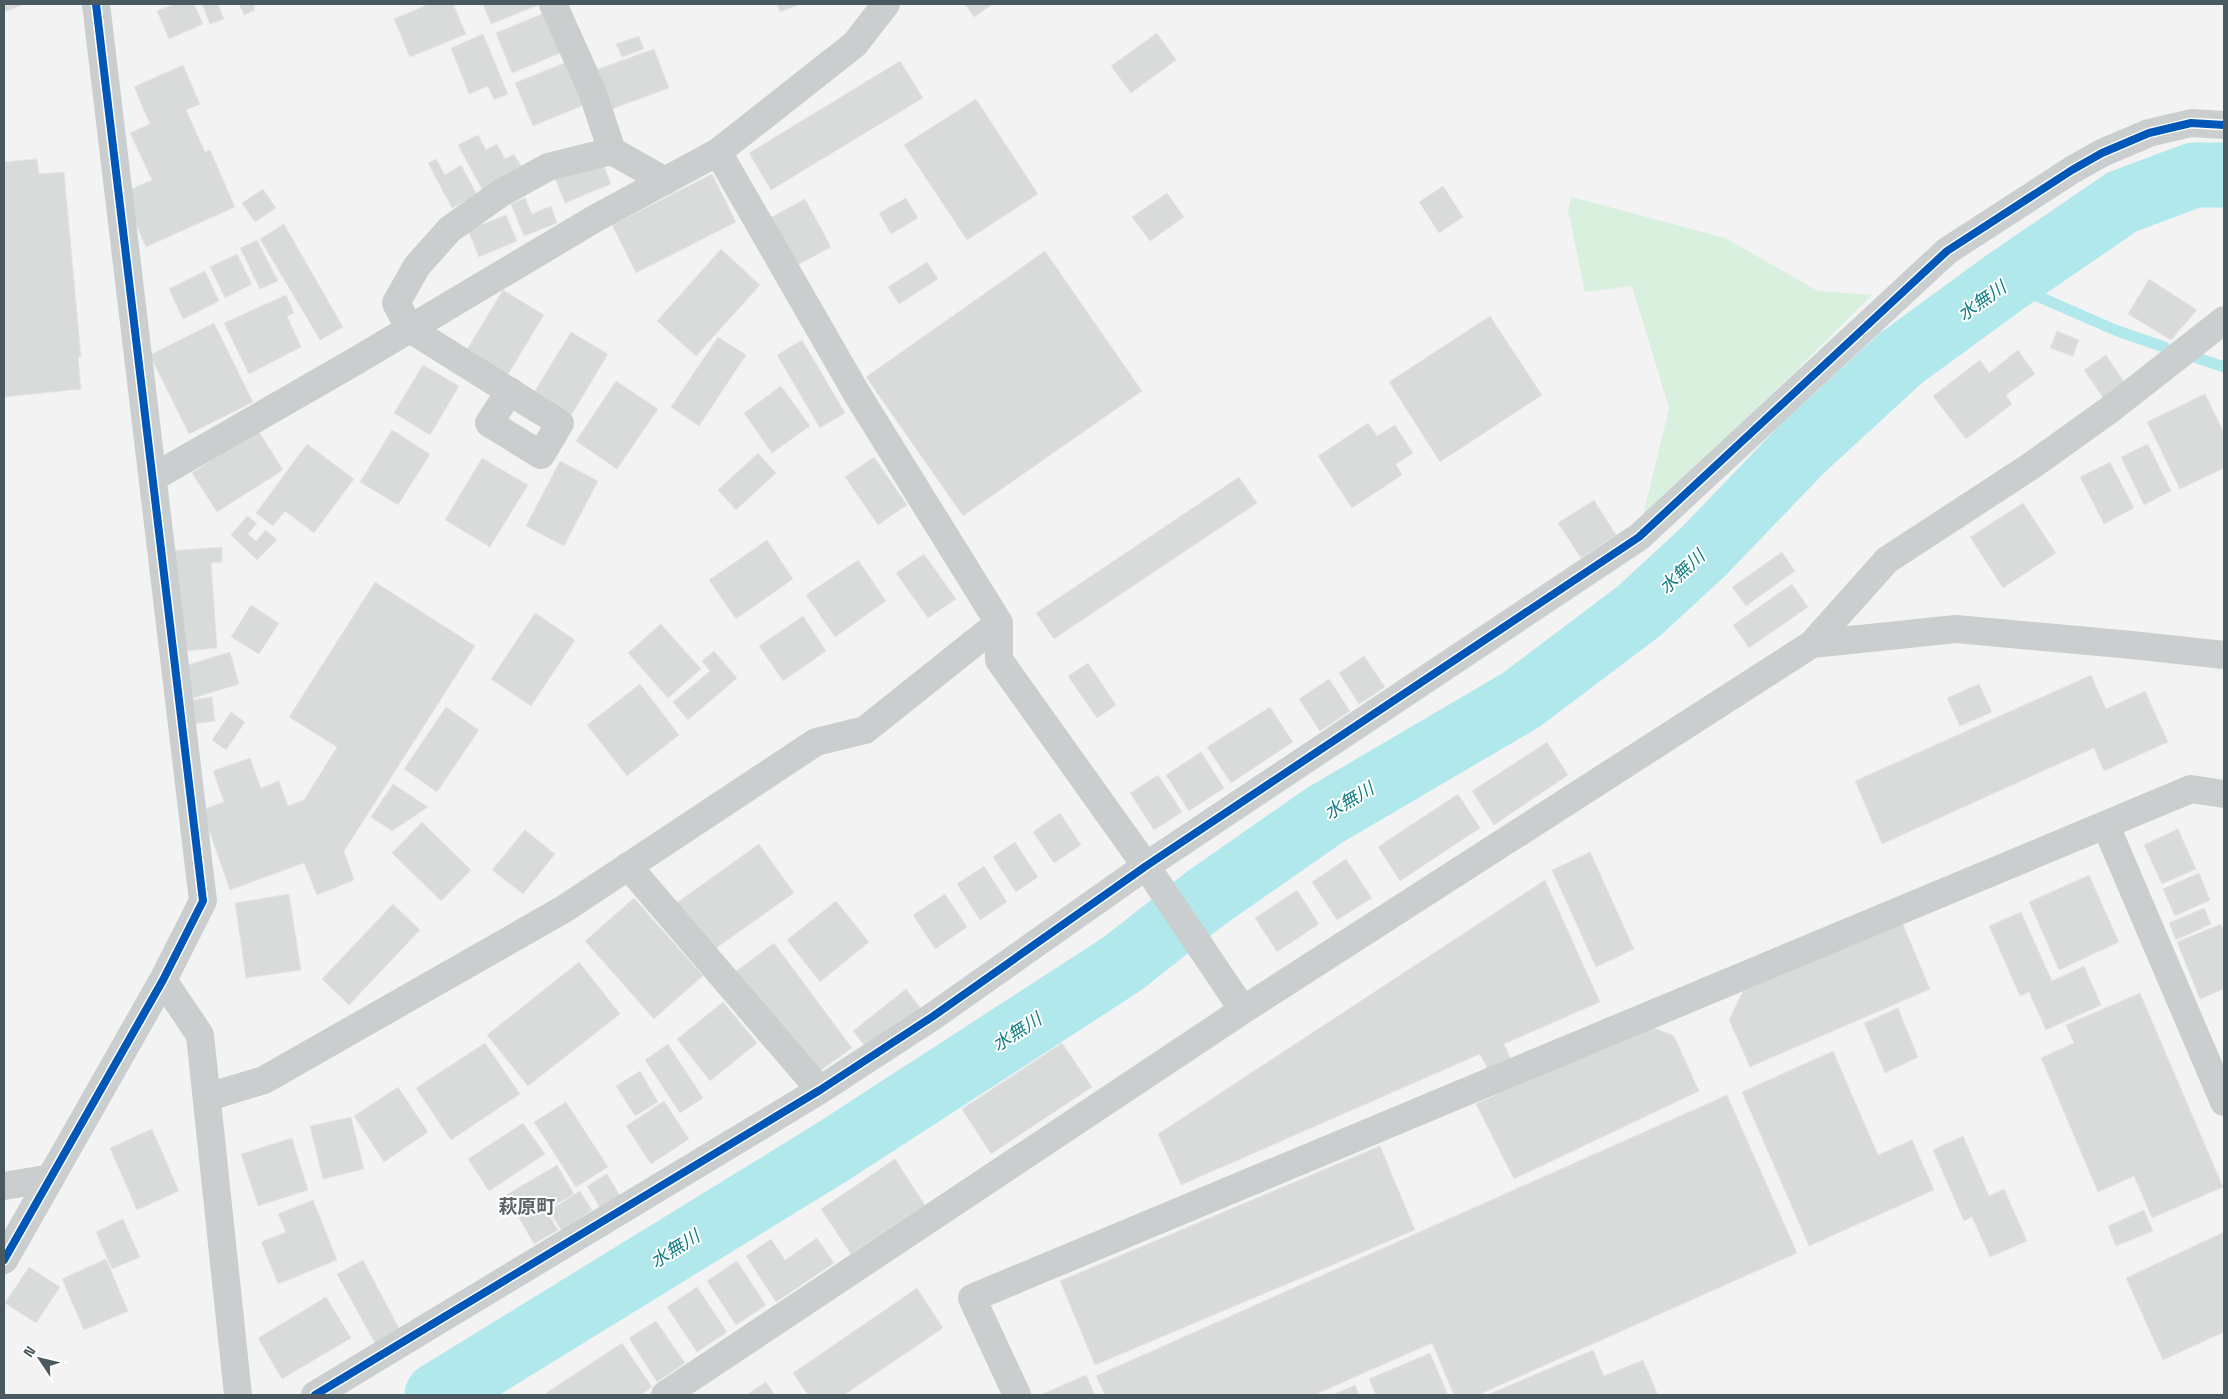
<svg xmlns="http://www.w3.org/2000/svg" width="2228" height="1399" font-family="'Space Grotesk','Noto Sans JP',sans-serif">
<style>
.green{fill:#d9f0df}
.lines{fill:none;stroke-linecap:round;stroke-linejoin:round}
.stream{stroke:#b0e8ec;stroke-width:11}
.river{stroke:#b0e8ec;stroke-width:65}
.building{fill:#d9dbdb;stroke:#e4e5e6}
.minor{stroke:#cacecf;stroke-width:28}
.cycleway-casing{stroke:#fff;stroke-width:11}
.cycleway{stroke:#0057b8;stroke-width:8}
.labels{text-anchor:middle;stroke-width:4;stroke-linejoin:round;paint-order:stroke}
.water-label{font-size:18px;font-style:italic;fill:#127d84;stroke:#fff}
.quarter-label{font-size:19px;font-weight:bold;fill:#5e6367;stroke:#fff}
</style>
<rect width="100%" height="100%" fill="#f3f3f3"/>
<path class="green" d="M1572 197 1725 238 1818 291 1872 295 1641 524 1669 408 1632 286 1585 292 1568 210Z"/>
<g class="lines">
<path class="stream" d="M2005 282 2115 330 2164 347
M2197 358 2224 367"/>
<path class="river" d="M437 1395 832 1152 1122 964 1206 898 1325 815 1521 700 1639 611 1704 551 1802 449 1901 358 2005 282 2122 202 2194 175H2224"/>
</g>
<path class="building" d="M4 4H25L4 12Z
M175 4H194L203 24 169 39 157 11Z
M202 4H218L224 19 210 24Z
M239 4H253L255 10 244 15Z
M429 4H453L466 34 410 57 394 19Z
M483 4H541L491 24Z
M777 4H800L780 12Z
M965 4H993L974 17Z
M549 11 565 51 512 73 496 33Z
M1157 33 1176 60 1131 93 1111 66Z
M483 34 508 94 494 100 488 86 469 94 451 48Z
M639 36 644 49 622 57 616 44Z
M654 49 669 88 612 109 598 69Z
M569 61 586 104 533 126 515 83Z
M900 61 923 98 771 190 749 153Z
M183 65 200 104 186 110 205 152 210 150 235 207 146 247 122 193 152 180 130 133 150 124 134 87Z
M976 99 1038 194 967 240 904 145Z
M478 135 486 150 497 144 505 159 514 154 523 169 483 191 458 145Z
M37 159 39 174 64 172 81 357H78L81 389 4 397V162Z
M436 159 445 175 461 165 477 195 452 208 428 163Z
M601 159 611 184 565 203 555 178Z
M712 174 736 222 636 273 612 225Z
M1443 186 1463 217 1439 233 1419 202Z
M263 189 276 208 255 222 242 203Z
M1167 193 1184 217 1150 241 1132 217Z
M525 198 532 214 551 206 557 223 524 236 511 204Z
M906 198 918 218 891 234 879 213Z
M805 199 831 247 794 267 768 219Z
M506 215 517 241 479 257 468 230Z
M284 224 343 327 320 340 260 239Z
M257 240 278 281 260 289 240 248Z
M721 249 760 285 696 356 657 321Z
M1045 251 1142 391 963 516 866 377Z
M237 254 252 284 225 298 210 267Z
M927 262 938 279 899 304 888 287Z
M205 271 219 301 183 319 169 289Z
M2149 279 2197 310 2171 340 2128 314Z
M503 290 544 315 507 376 466 351Z
M286 295 294 313 287 316 301 347 249 374 224 323Z
M1490 316 1542 395 1440 462 1389 382Z
M214 323 253 402 189 434 150 355Z
M2057 331 2079 340 2073 356 2050 348Z
M571 332 608 354 572 414 535 391Z
M718 337 746 355 699 426 671 407Z
M802 340 845 413 820 428 777 355Z
M2018 350 2035 374 2006 395 2012 404 1966 439 1933 396 1980 360 1989 373Z
M2106 355 2125 383 2104 399 2084 370Z
M423 365 459 386 430 435 394 413Z
M616 381 658 409 617 469 576 441Z
M781 386 810 426 772 453 744 413Z
M2205 394 2224 433V468L2180 489 2147 422Z
M1368 423 1377 436 1395 425 1413 453 1396 464 1402 475 1352 508 1318 456Z
M258 430 283 470 217 512 192 473Z
M392 430 430 454 398 505 360 482Z
M307 444 354 479 314 533 285 511 273 526 256 513Z
M2148 444 2171 491 2144 505 2121 457Z
M758 453 776 473 736 510 718 490Z
M874 457 907 505 878 525 845 477Z
M482 458 528 485 490 547 445 520Z
M560 461 598 481 564 546 526 526Z
M2110 462 2134 508 2104 524 2080 477Z
M1239 477 1257 503 1054 639 1036 613Z
M1594 500 1616 535 1581 558 1558 523Z
M2023 503 2056 553 2003 588 1970 537Z
M247 516 257 523 248 534 256 541 266 530 277 540 257 560 231 535Z
M767 540 793 579 736 619 709 580Z
M222 547V562L211 563 217 648 176 652 169 551Z
M1782 552 1795 571 1746 606 1732 587Z
M924 554 956 599 928 618 896 573Z
M858 560 886 601 835 637 806 595Z
M375 582 475 646 344 851 354 880 317 895 304 863 230 890 202 810 224 802 213 771 250 758 261 788 279 781 288 806 304 800 337 747 289 717Z
M1792 584 1808 607 1749 648 1733 625Z
M251 605 279 623 259 654 231 637Z
M535 613 575 640 531 706 491 679Z
M803 616 826 651 783 681 759 646Z
M661 624 701 669 668 698 628 653Z
M714 651 737 678 688 720 673 702 710 671 702 661Z
M230 652 239 684 190 699 181 667Z
M1364 656 1385 687 1359 704 1339 673Z
M1088 663 1116 705 1097 718 1068 676Z
M2091 675 2106 709 2145 691 2168 742 2104 771 2094 748 1882 844 1855 781Z
M1329 679 1350 711 1320 731 1299 699Z
M640 684 679 735 627 776 587 725Z
M1979 684 1992 712 1960 726 1947 698Z
M212 697 215 721 191 724 187 701Z
M446 707 479 730 437 792 404 769Z
M1270 707 1293 742 1231 783 1207 747Z
M231 712 245 722 226 750 212 740Z
M1547 742 1568 775 1494 825 1472 791Z
M1201 752 1224 788 1189 811 1166 775Z
M1158 775 1182 812 1154 830 1130 793Z
M393 784 428 807 392 831 371 817Z
M1458 794 1480 828 1400 881 1378 847Z
M1060 813 1081 845 1054 863 1033 832Z
M422 822 471 870 441 901 392 853Z
M2178 829 2196 869 2162 884 2144 845Z
M525 830 555 854 523 894 492 870Z
M1015 842 1038 877 1016 892 993 857Z
M759 844 794 893 709 953 675 904Z
M1590 852 1634 949 1596 967 1552 870Z
M1346 859 1372 898 1337 920 1312 882Z
M984 866 1007 902 980 920 957 884Z
M2199 873 2210 900 2175 916 2163 889Z
M2089 875 2119 942 2059 970 2029 902Z
M1545 880 1600 1002 1504 1044 1521 1083 1647 1025 1674 1036 1699 1091 1514 1179 1476 1104 1500 1093 1480 1054 1181 1185 1158 1134Z
M1297 890 1319 924 1277 952 1255 918Z
M289 894 301 970 246 978 235 903Z
M945 894 967 927 935 949 913 915Z
M634 898 703 976 654 1019 585 941Z
M836 901 869 942 820 982 787 940Z
M393 904 420 930 349 1005 322 979Z
M2204 908 2211 924 2176 940 2169 923Z
M2021 912 2052 981 2084 966 2101 1005 2046 1030 2029 992 2020 996 1989 926Z
M1902 922 1930 989 1750 1067 1729 1020 1743 991Z
M2221 924 2224 932V989L2200 999 2177 942Z
M774 943 852 1048 821 1070 789 1044 735 972Z
M579 962 620 1014 528 1086 487 1035Z
M906 989 921 1009 869 1051 853 1031Z
M2140 993 2223 1187 2152 1218 2134 1176 2098 1192 2041 1058 2074 1043 2066 1025Z
M723 1002 757 1043 710 1081 677 1039Z
M1898 1008 1918 1057 1885 1073 1864 1023Z
M485 1043 520 1094 451 1140 416 1088Z
M1062 1043 1092 1087 991 1154 962 1109Z
M668 1044 703 1098 680 1113 645 1060Z
M1833 1051 1878 1155 1912 1140 1934 1190 1809 1246 1742 1092Z
M640 1071 658 1102 635 1116 616 1086Z
M398 1087 428 1132 384 1162 354 1116Z
M1727 1095 1797 1253 1478 1395H1454L1432 1343 1314 1395H1105L1096 1376Z
M664 1101 689 1139 651 1164 626 1126Z
M566 1102 608 1167 576 1187 534 1122Z
M351 1117 364 1169 323 1179 310 1126Z
M523 1123 545 1154 489 1191 468 1159Z
M152 1129 179 1191 137 1210 110 1148Z
M1963 1136 1989 1196 2004 1189 2027 1241 1990 1257 1972 1217 1964 1221 1933 1150Z
M292 1138 308 1190 258 1206 241 1154Z
M1380 1146 1415 1230 1095 1365 1060 1281Z
M895 1159 925 1205 851 1254 821 1209Z
M557 1165 574 1194 546 1210 558 1230 534 1244 506 1195Z
M607 1174 621 1197 601 1209 587 1186Z
M580 1191 592 1210 562 1231 549 1211Z
M313 1200 337 1260 278 1284 261 1242 286 1232 278 1214Z
M2144 1210 2153 1231 2116 1246 2108 1226Z
M123 1219 140 1257 112 1269 96 1232Z
M2224 1232V1332L2163 1360 2126 1278Z
M817 1238 834 1263 776 1302 746 1256 771 1239 785 1260Z
M106 1259 128 1311 84 1330 62 1279Z
M363 1260 402 1334 377 1347 337 1274Z
M737 1261 766 1305 736 1325 707 1281Z
M29 1267 60 1287 36 1323 5 1303Z
M697 1287 727 1332 697 1352 667 1307Z
M917 1288 943 1328 844 1395H808L793 1373Z
M326 1297 351 1338 282 1379 258 1338Z
M656 1321 685 1363 657 1382 629 1338Z
M622 1343 652 1387 640 1395H547L546 1393Z
M1593 1350 1604 1376 1643 1360 1658 1395H1487Z
M1430 1353 1448 1395H1376L1369 1379Z
M1086 1375 1095 1395H1040Z
M766 1382 775 1395H746Z
M1355 1385 1359 1395H1332Z"/>
<g class="lines">
<path class="minor" d="M553 4 592 91 612 151
M718 152 857 394 999 623V660L1146 866 1243 1010
M510 391 489 423 541 455 560 423 410 329 396 303 417 266 450 229 501 193 548 167 612 151 665 181
M154 477 354 362 596 218 718 152 855 44 886 4
M1812 644 1956 629 2132 645 2224 655
M2106 826 2224 1102
M628 866 820 1090
M163 980 200 1035 238 1395
M208 1097 264 1080 564 909 816 742 865 730 999 623
M4 1186 51 1178
M4 1260 163 980 203 901 96 4
M315 1395 820 1090 932 1017 1146 866 1639 537 1947 251 2072 170 2102 153 2149 133 2191 123 2224 125
M665 1395 1243 1010 1812 644 1887 560 2031 466 2112 408 2224 320
M1017 1395 972 1298 2191 789 2224 794"/>
<defs>
<path id="cycleway" d="M4 1260 163 980 203 901 96 4
M315 1395 820 1090 932 1017 1146 866 1639 537 1947 251 2072 170 2102 153 2149 133 2191 123 2224 125"/>
</defs>
<use href="#cycleway" class="cycleway-casing"/>
<use href="#cycleway" class="cycleway"/>
</g>
<g class="labels">
<g class="water-label">
<text transform="translate(1982 301) rotate(-35)" y="6">水無川</text>
<text transform="translate(1682 572) rotate(-43)" y="6">水無川</text>
<text transform="translate(1349 801) rotate(-31)" y="6">水無川</text>
<text transform="translate(1017 1032) rotate(-33)" y="6">水無川</text>
<text transform="translate(675 1249) rotate(-32)" y="6">水無川</text>
</g>
<g class="quarter-label">
<text x="527" y="1213">萩原町</text>
</g>
</g>
<rect width="2228" height="1399" fill="none" stroke="#4a585f" stroke-width="10"/>
<g transform="translate(40 1359) rotate(305)" stroke="#ffffff" stroke-width="4" paint-order="stroke">
<path d="M0-4L9 19L0 12L-9 19Z" fill="#4a585f"/>
<text y="-8" font-size="14" font-weight="bold" text-anchor="middle" fill="#4a585f">N</text>
</g>
</svg>
